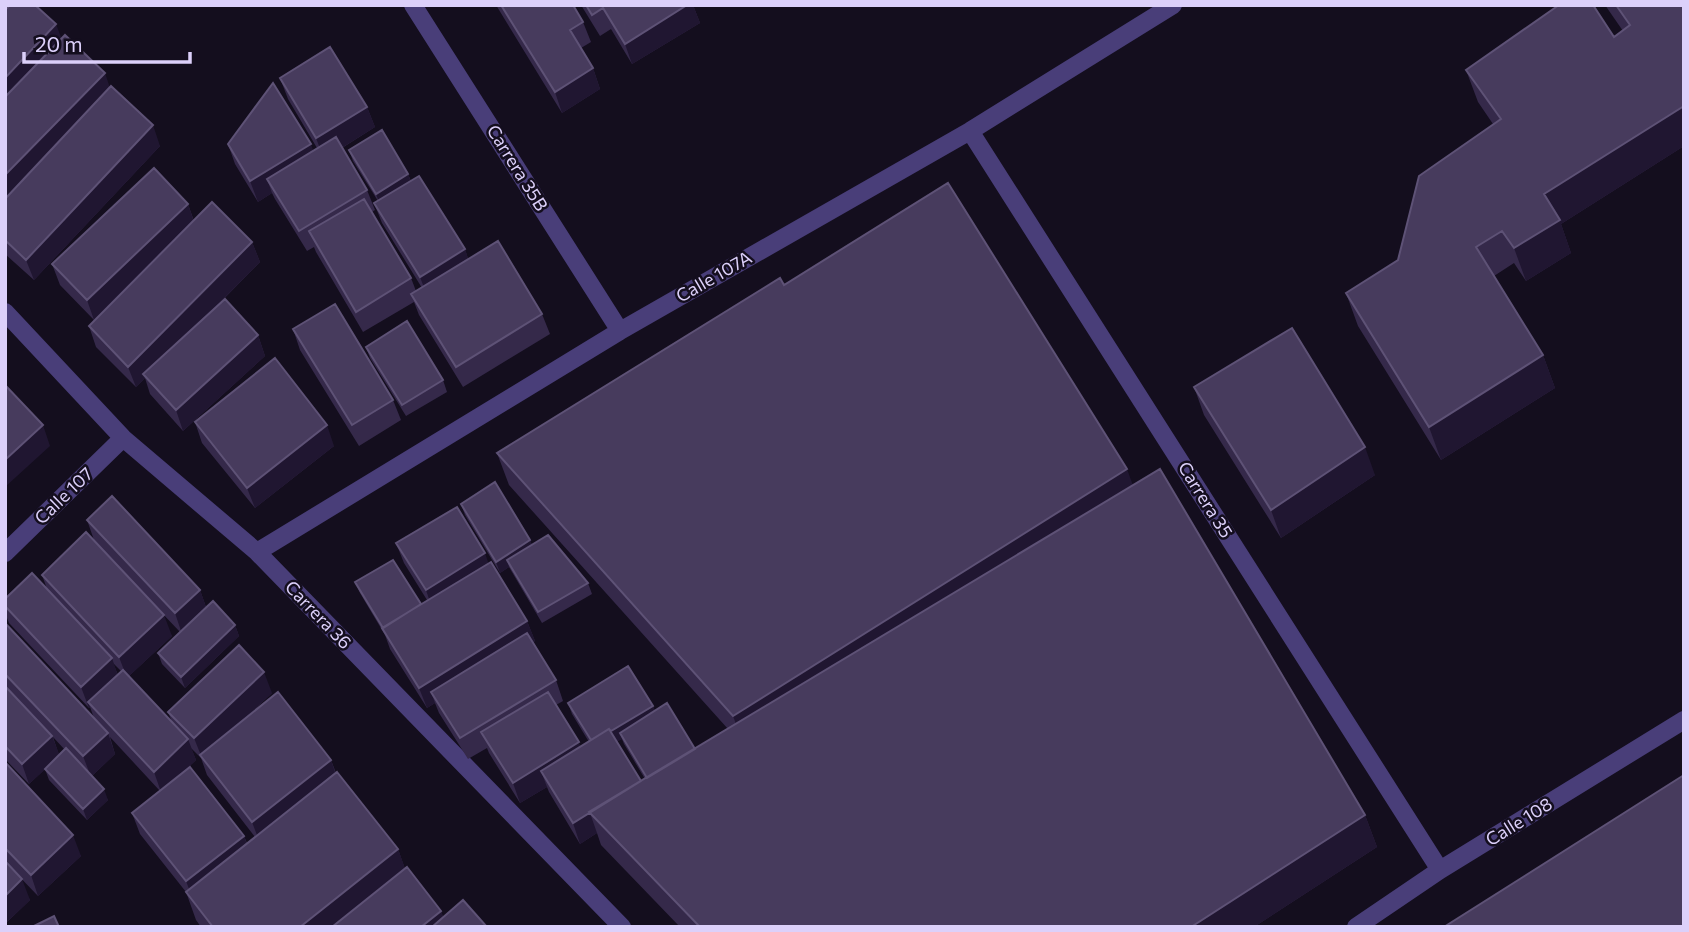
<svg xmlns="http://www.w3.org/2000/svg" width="1689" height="932" font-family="Commissioner,sans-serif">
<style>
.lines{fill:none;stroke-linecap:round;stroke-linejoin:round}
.minor{stroke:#493e79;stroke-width:18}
.wall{fill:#35294a;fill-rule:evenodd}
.shaded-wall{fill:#201631}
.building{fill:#473b5d;stroke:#5e5276;stroke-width:2}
.labels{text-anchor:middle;stroke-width:5;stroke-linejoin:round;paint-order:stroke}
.street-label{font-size:18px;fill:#dcd0fa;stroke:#140e1e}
</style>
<rect width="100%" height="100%" fill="#140e1e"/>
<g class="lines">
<path class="minor" d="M413 5 620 331
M970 131 1440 870
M5 312 123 438 257 552 622 927
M257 552 620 331 970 131 1173 5
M5 553 123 438
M1356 927 1440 870 1684 720"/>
</g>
<path class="wall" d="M496 5H573L583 22 591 42 581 48 593 68 600 89 562 113Z
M581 5H693L700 23 632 64 611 29 600 36Z
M1605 5H1684V146L1561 224 1571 253 1526 281 1514 263 1494 276 1543 355 1555 388 1441 460 1358 326 1346 293 1398 260 1493 124 1478 102 1466 70 1614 37 1623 31Z
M5 10 61 39 110 87 160 146 34 280 5 254Z
M280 78 367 107 375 127 342 148 367 190 375 210 372 212 411 278 416 291 422 288 382 223 374 203 378 201 353 161 349 150 408 174 411 181 465 249 468 259 542 314 550 334 463 387 419 315 414 302 363 332 316 252 314 247 307 251 275 199 272 193 258 202 235 164 228 144 313 151 317 148 288 99Z
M188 204 194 221 252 242 260 262 212 311 258 335 265 356 183 431 150 394 145 378 136 387 96 347 89 326 94 320 60 285 52 264Z
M784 285 1133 486 1365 815 1377 847 1254 927H680L601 845 597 833 580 844 549 792 547 787 520 803 489 753 487 748 468 759 439 713 435 703 427 708 390 649 385 635 360 593 355 582 421 604 427 600 404 563 396 543 488 563 527 621 535 641 533 642 556 680 563 701 556 705 580 747 589 742 572 714 568 703 653 706 655 711 695 749 728 729 509 485 497 453ZM622 739 624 744 645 779 641 781 617 741Z
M293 329 393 400 401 420 359 446 300 350Z
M366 347 443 380 447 392 406 416 370 358Z
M1194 387 1375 475 1281 538 1204 415Z
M195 422 334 446 255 508 202 443Z
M461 504 530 540 532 545 588 583 592 594 542 623 509 567 500 573 465 515Z
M87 520 200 590 206 607 235 625 239 636 185 688 162 664 158 653 180 632 123 572 172 636 129 676 172 722 168 712 272 693 239 724 331 760 336 773 398 849 405 869 441 911 443 917 487 927H201L196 920 186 892 140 834 132 813 160 791 110 737 115 754 92 776 108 800 87 820 49 780 45 769 29 784 5 759V623L94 718 90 707 89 708 9 623 5 613V599L47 589 42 575 94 540ZM113 663 121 671 118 675ZM53 737 65 750 59 755ZM191 748 201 758 207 775 255 837 247 843 244 836 179 776 196 760Z
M5 762 81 856 38 896 13 870 30 900 5 924Z"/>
<path class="shaded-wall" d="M687 5H693L700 23 632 64 625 44Z
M56 24 64 45 5 107V78Z
M593 68 600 89 562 113 555 92Z
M105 73 112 94 5 204V175Z
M1684 106V146L1561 224 1571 253 1526 281 1514 248 1544 194Z
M367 107 375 127 324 159 316 138Z
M153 125 160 146 34 280 26 260Z
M311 144 318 165 267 179 272 193 258 202 250 181Z
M408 174 412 185 380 205 376 194Z
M188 204 195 225 94 320 87 300Z
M252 242 260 262 146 377 143 374 145 378 136 387 128 367Z
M465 249 472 270 428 298 420 277Z
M258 335 265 356 183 431 176 410Z
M1543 355 1555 388 1441 460 1429 427Z
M43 425 50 446 5 487V460Z
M327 425 334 446 255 508 247 488Z
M1365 447 1375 475 1281 538 1271 510Z
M1127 469 1139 502 745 748 733 716Z
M530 540 534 551 507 560 509 567 500 573 496 562Z
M485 553 492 574 433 611 426 590Z
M200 590 207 610 182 634 175 613Z
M164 615 172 636 127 678 119 657Z
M527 621 535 641 437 702 431 692 435 703 427 708 419 688Z
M235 625 239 636 185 688 181 677Z
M112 658 119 679 88 702 90 707 89 708 81 687Z
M264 672 272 693 202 758 194 738Z
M653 706 657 717 620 733 622 739 596 754 592 743Z
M108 733 115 754 91 777 83 756Z
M52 736 60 756 29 784 22 764Z
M188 739 196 760 161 792 154 772Z
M579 742 586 763 541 771 547 787 520 803 513 783Z
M331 760 338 781 260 843 252 822Z
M104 789 108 800 87 820 83 809Z
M590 813 597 833 580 844 573 823Z
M1365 815 1377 847 1254 927H1191Z
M73 835 81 856 38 896 31 875Z
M244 836 251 856 194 902 186 881Z
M398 849 408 877 345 927H300Z
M22 879 30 900 5 924V896Z
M441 911 447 927H421Z"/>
<path class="building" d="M10 5H35L56 24 5 78V10Z
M501 5H573L583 22 570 30 593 68 555 92Z
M586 5H687L625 44 603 8 592 15Z
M1559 5H1593L1614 37 1630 25 1616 5H1684V106L1544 194 1560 220 1514 248 1502 231 1476 247 1543 355 1429 427 1346 293 1398 260 1419 176 1501 119 1466 70Z
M65 35 105 73 5 175V97Z
M330 47 367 107 316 138 280 78Z
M273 83 311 144 250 181 228 144Z
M111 86 153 125 26 260 5 240V199Z
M382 130 408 174 376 194 349 150Z
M336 137 367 190 299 231 267 179Z
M154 168 188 204 87 300 52 264Z
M419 176 465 249 420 277 374 203Z
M948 183 1127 469 733 716 497 453 780 278 784 285Z
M364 199 411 278 356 312 309 231Z
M212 202 252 242 128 367 89 326Z
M498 241 542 314 456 367 411 294Z
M225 299 258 335 176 410 143 374Z
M335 304 393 400 352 425 293 329Z
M407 321 443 380 402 405 366 347Z
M1292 328 1365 447 1271 510 1194 387Z
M275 358 327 425 247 488 195 422Z
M5 385 43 425 5 460Z
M1160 469 1365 815 1191 927H700L589 812Z
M495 482 530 540 496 562 461 504Z
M112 496 200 590 175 613 87 520Z
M457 507 485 553 426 590 396 543Z
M86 532 164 615 119 657 42 575Z
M548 535 588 583 538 612 507 560Z
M393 560 421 604 383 628 355 582Z
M491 562 527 621 419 688 382 628Z
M32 573 112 658 81 687 5 606V599Z
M213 601 235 625 181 677 158 653Z
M5 623 108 733 83 756 5 674Z
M527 633 556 680 460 738 431 692Z
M239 645 264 672 194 738 168 712Z
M628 666 653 706 611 731 609 729 591 740 568 703Z
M123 670 188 739 154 772 88 702Z
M5 686 52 736 22 764 5 746Z
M278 692 331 760 252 822 200 755Z
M548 692 579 742 513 783 481 732Z
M667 703 695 749 647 778 620 733Z
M609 729 641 781 573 823 541 771Z
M66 748 104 789 83 809 45 769Z
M5 762 73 835 31 875 5 848Z
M190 767 244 836 186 881 132 813Z
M337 772 398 849 300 927H213L186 892Z
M1684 775V927H1444Z
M5 861 22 879 5 896Z
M407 867 441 911 421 927H332Z
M463 900 487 927H432Z
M54 916 59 927H32Z"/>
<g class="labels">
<g class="street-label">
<text transform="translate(517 168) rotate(58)" y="6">Carrera 35B</text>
<text transform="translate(714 277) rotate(-30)" y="6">Calle 107A</text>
<text transform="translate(64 496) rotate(-44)" y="6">Calle 107</text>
<text transform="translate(1205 500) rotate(58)" y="6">Carrera 35</text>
<text transform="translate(318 615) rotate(46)" y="6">Carrera 36</text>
<text transform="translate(1519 822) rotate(-32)" y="6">Calle 108</text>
</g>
</g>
<rect width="1689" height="932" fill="none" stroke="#dcd0fa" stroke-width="14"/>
<path d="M24 52v10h166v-10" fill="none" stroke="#dcd0fa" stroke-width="3.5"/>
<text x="35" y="52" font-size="21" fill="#dcd0fa" stroke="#140e1e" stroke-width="5" paint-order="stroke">20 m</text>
</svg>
